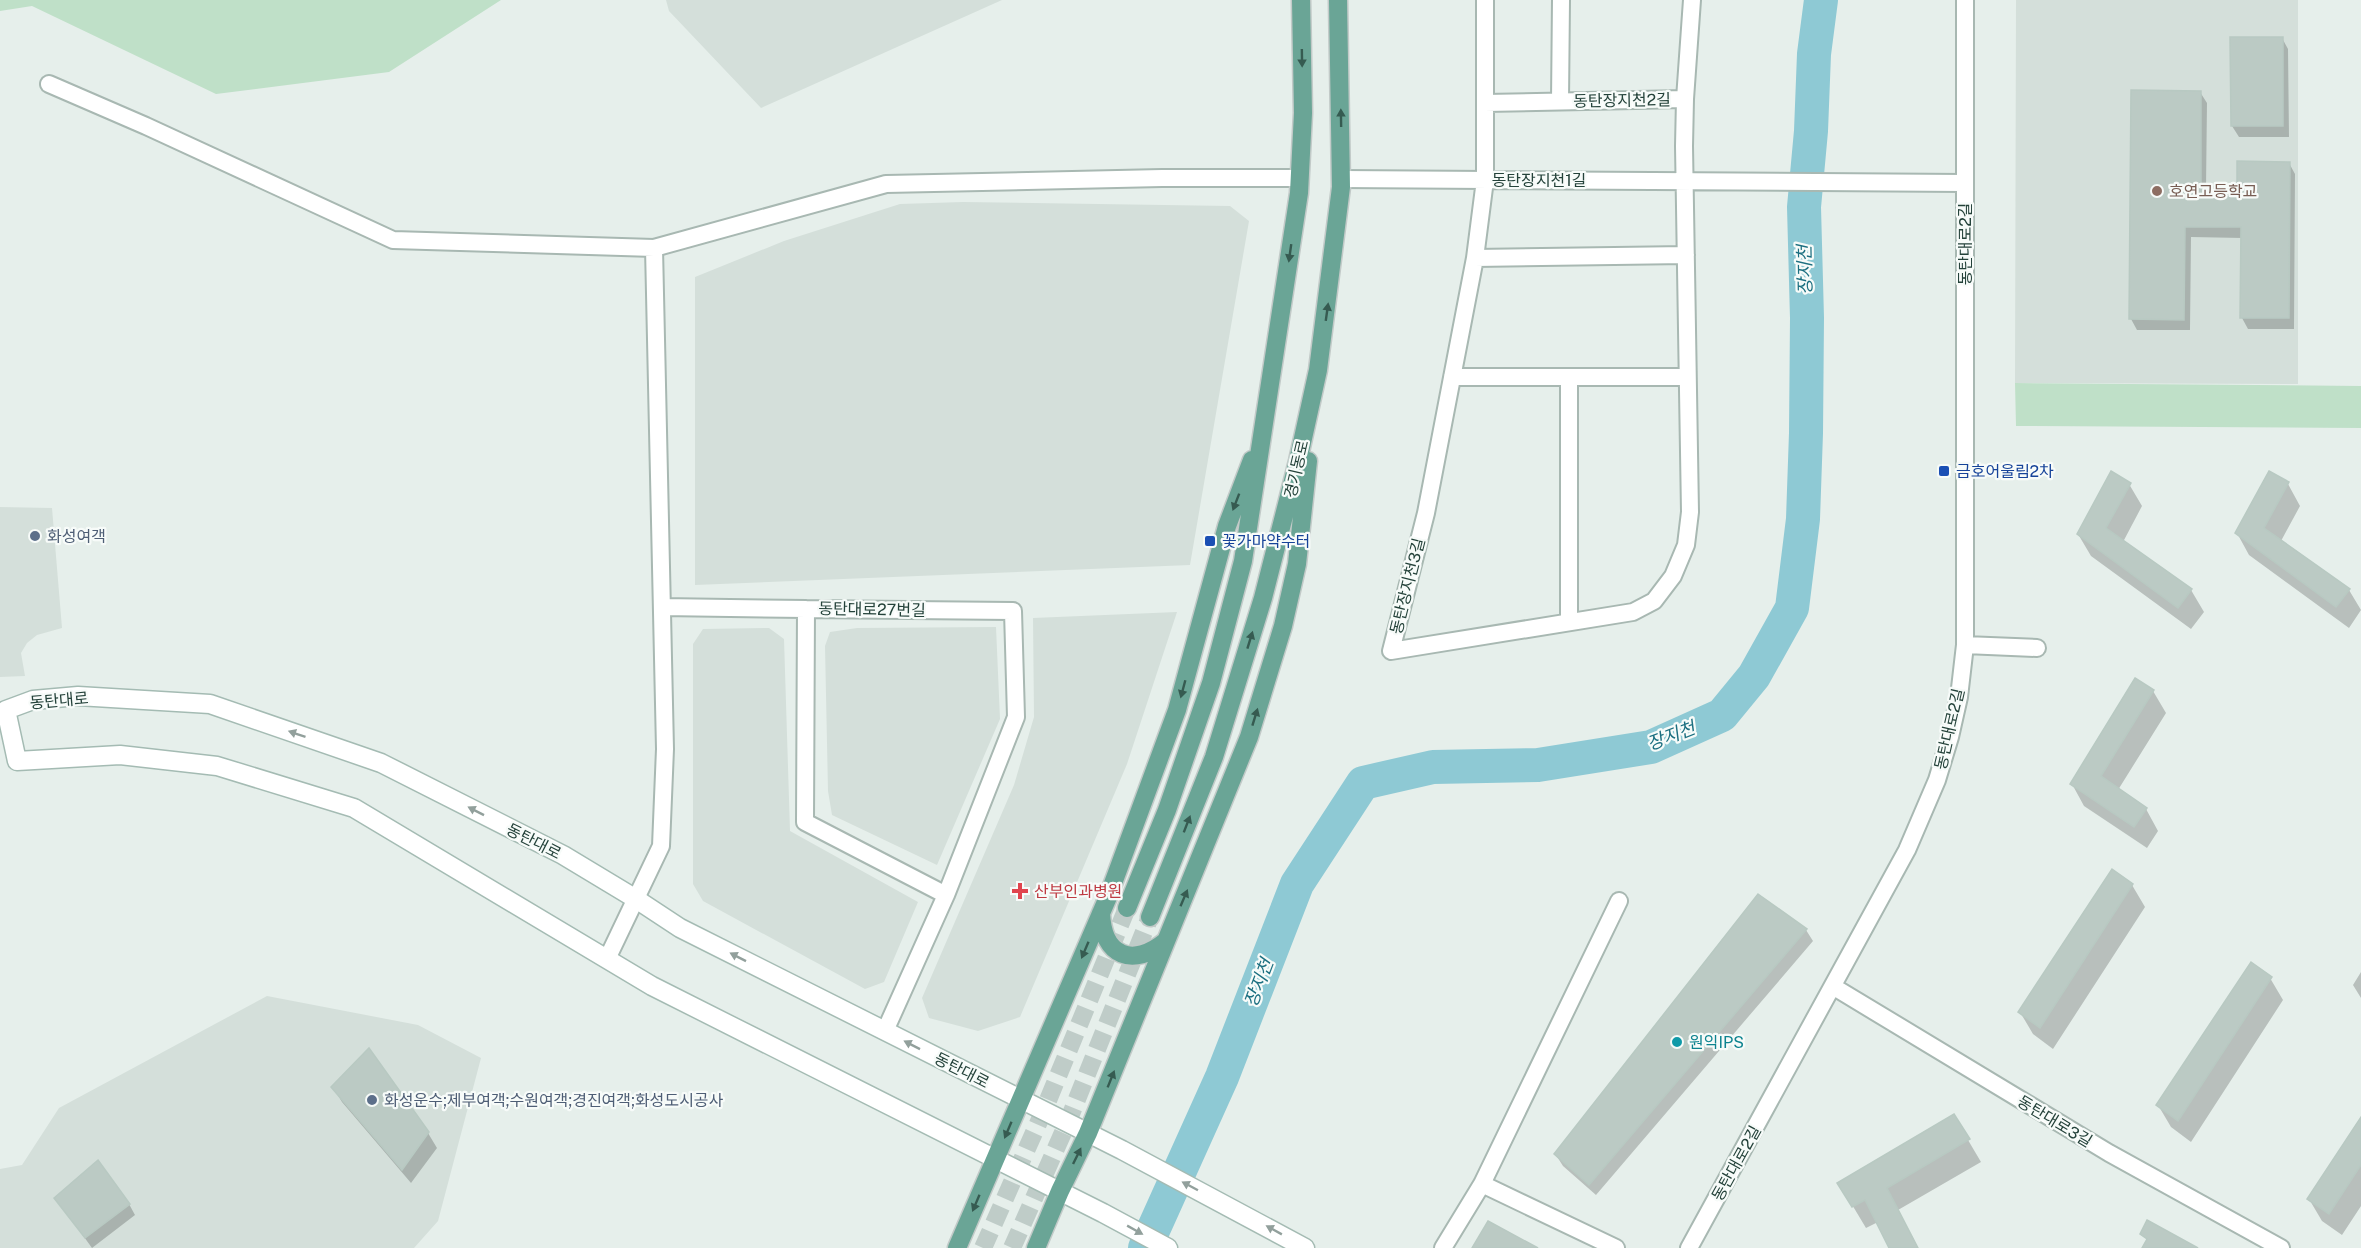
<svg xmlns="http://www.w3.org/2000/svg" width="2361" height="1248" font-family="'Public Sans','Noto Sans KR',sans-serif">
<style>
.built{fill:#d4dfda}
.green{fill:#bfe0c8}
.shadow{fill:#0003}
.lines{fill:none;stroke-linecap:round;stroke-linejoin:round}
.river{stroke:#8ec9d4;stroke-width:34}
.building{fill:#bbcac4;stroke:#b8c9c2;stroke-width:1.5}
.primary-tunnel{stroke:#bfccc8;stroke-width:18;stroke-dasharray:18 9;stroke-linecap:butt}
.minor-casing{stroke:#a8b8b2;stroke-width:20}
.secondary-casing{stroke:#a4bbb3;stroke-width:21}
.primary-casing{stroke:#c2cac8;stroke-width:21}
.minor{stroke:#fff;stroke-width:16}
.secondary{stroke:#fff;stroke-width:18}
.primary{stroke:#6aa596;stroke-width:18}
.oneway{fill:#365b51}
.oneway2{fill:#92a09c}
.education-dot{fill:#8d6e63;stroke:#f7fbf9;stroke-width:2}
.transit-dot{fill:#1a4fb4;stroke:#f7fbf9;stroke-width:2}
.service-dot{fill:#5c6f8a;stroke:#f7fbf9;stroke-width:2}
.health-dot{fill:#e0444e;stroke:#f7fbf9;stroke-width:2}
.culture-dot{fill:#0f9aa8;stroke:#f7fbf9;stroke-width:2}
.labels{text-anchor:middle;stroke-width:4.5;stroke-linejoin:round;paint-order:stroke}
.street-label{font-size:16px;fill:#24423a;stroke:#f7fbf9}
.education-label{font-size:16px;fill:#785e54;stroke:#f7fbf9;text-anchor:start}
.transit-label{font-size:16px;fill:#164399;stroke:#f7fbf9;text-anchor:start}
.service-label{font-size:16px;fill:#4e5e75;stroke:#f7fbf9;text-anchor:start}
.health-label{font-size:16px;fill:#be3a42;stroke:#f7fbf9;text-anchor:start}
.culture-label{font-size:16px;fill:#0d838f;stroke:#f7fbf9;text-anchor:start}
.water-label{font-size:18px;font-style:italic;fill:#1c6f80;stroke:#f7fbf9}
</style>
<rect width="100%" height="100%" fill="#e6efeb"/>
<path class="built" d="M666 0H1002L761 108 669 11Z
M2016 0H2298V384L2015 383Z
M963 202 1230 206 1249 221 1190 565 695 585V277L784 241 900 204Z
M0 507 52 508 62 628 37 635 27 643 21 653 25 676 0 677Z
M1177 612 1127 764 1020 1017 978 1031 929 1018 922 998 1014 785 1034 717 1033 618Z
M996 627 1000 719 937 865 832 815 828 791 825 646 830 632 857 628Z
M769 628 784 639 790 831 918 902 884 982 865 989 703 901 693 884V644L703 629Z
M267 996 418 1025 481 1058 438 1221 414 1248H0V1169L22 1165 59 1108Z"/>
<path class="green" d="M0 0H501L389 72 216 94 32 6 0 11Z
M2015 383 2361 386V428L2016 426Z"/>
<path class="shadow" d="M2282 38 2288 49 2289 137H2239L2232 126Z
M2200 92 2207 103 2206 188H2238L2289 163 2295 174 2294 329H2248L2242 318V238L2191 237 2190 330H2137L2131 319Z
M2129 484 2142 506 2123 542 2191 590 2204 612 2191 629 2091 556 2078 534Z
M2288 484 2300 506 2281 541 2349 590 2361 610 2349 628 2249 555 2237 533Z
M2153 691 2166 713 2118 790 2146 809 2158 831 2147 848 2084 806 2072 784Z
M2113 871 2132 885 2145 907 2053 1049 2033 1034 2020 1012Z
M1806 930 1813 941 1596 1195 1563 1166 1556 1155Z
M2361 972V998L2353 985Z
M2270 978 2283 1000 2191 1142 2171 1127 2158 1105Z
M333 1087 428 1133 437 1148 411 1183 342 1102Z
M2361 1120V1206L2342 1235 2322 1221 2309 1199Z
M1968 1140 1981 1162 1898 1210 1918 1248H1891L1878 1222 1866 1228 1839 1183Z
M56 1198 129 1204 135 1215 92 1248Z"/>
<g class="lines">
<path class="river" d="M1145 1248 1222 1077 1297 884 1363 783 1433 767 1538 765 1651 747 1722 715 1754 676 1792 608 1803 519 1806 433 1807 318 1804 207 1811 131 1814 54 1821 0"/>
</g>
<path class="building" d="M2230 37H2283V126H2231Z
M2131 90 2201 91V186L2237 187V161L2290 162 2289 318H2240L2241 227H2185L2184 320 2129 319Z
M2111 471 2131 483 2106 528 2192 589 2178 608 2077 534Z
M2269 471 2289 482 2264 528 2350 589 2336 607 2235 533Z
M2135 678 2154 690 2101 776 2147 808 2134 827 2070 784Z
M2112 869 2133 884 2040 1028 2018 1012Z
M1758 894 1807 929 1589 1185 1554 1154Z
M2251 962 2272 977 2178 1121 2156 1105Z
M369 1048 429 1132 402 1170 331 1087Z
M1954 1114 1970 1139 1887 1188 1918 1248H1889L1865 1200 1852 1207 1837 1183Z
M2361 1117V1165L2329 1214 2307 1199Z
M98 1160 130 1204 85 1238 54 1198Z
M2147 1220 2198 1248H2142L2147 1239 2140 1234Z
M1488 1221 1538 1248H1472Z"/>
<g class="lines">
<path class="primary-tunnel" d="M983 1248 1044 1110 1127 908
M1012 1248 1069 1119 1150 917"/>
<defs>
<path id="minor" d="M1485 0V180L1475 258 1426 513 1391 651 1633 612 1654 601 1673 576 1686 545 1690 512 1684 146 1685 99 1692 0
M49 84 146 126 393 240 654 248
M1560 101 1561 0
M1485 103 1685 99
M1341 179 1965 183
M1475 258 1686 255
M1452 377H1687
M1569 377V621
M662 607 806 609
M1965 645 2037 648
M607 959 661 846 665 749 654 248 886 184 1162 178H1299
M1834 987 2109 1153 2281 1248
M885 1031 946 895 1016 717 1013 611 806 609 805 822 946 895
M1482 1184 1616 1248
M1443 1248 1482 1184 1619 901
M1689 1248 1907 850 1937 780 1950 737 1959 697 1965 645V0"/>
<path id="secondary" d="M1168 1248 1103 1213 652 986 354 808 217 766 120 755 17 761 6 710 33 700 78 696 210 704 381 763 563 855 636 899 680 928 1122 1150 1305 1248"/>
<path id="primary" d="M1127 908 1167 810 1211 683 1243 561 1299 193 1303 113 1301 0
M1101 913C1103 957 1133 968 1166 941
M1150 917 1214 757 1263 598 1298 461 1318 370 1341 187 1338 0
M957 1248 1108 897 1177 710 1227 526 1252 460
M1036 1248 1060 1191 1088 1133 1249 737 1283 626 1297 564 1308 461"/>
</defs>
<use href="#minor" class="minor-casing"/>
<use href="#secondary" class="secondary-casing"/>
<use href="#primary" class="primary-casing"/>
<use href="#minor" class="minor"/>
<use href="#secondary" class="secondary"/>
<use href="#primary" class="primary"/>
</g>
<defs><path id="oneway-solid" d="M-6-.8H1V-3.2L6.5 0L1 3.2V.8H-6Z" transform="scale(1.5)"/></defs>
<g class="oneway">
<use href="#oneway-solid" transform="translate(1302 58) rotate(89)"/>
<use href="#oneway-solid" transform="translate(1341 118) rotate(-91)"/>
<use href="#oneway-solid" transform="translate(1290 253) rotate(98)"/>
<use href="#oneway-solid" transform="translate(1327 312) rotate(-82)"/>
<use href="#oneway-solid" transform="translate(1236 502) rotate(111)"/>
<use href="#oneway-solid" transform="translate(1250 640) rotate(-73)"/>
<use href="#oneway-solid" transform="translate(1183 689) rotate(105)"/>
<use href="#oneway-solid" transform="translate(1255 717) rotate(-73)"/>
<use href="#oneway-solid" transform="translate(1187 824) rotate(-69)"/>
<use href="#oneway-solid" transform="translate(1184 898) rotate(-67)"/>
<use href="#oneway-solid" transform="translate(1085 950) rotate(113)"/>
<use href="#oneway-solid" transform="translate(1111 1079) rotate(-68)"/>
<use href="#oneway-solid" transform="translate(1008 1130) rotate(113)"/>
<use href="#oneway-solid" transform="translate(1077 1156) rotate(-64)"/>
<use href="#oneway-solid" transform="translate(976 1203) rotate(113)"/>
</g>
<g class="oneway2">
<use href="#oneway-solid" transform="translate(297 734) rotate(-161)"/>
<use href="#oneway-solid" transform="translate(476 811) rotate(-153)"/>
<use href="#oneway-solid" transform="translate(738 957) rotate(-153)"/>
<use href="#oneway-solid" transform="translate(912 1045) rotate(-153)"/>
<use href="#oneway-solid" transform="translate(1190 1186) rotate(-152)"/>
<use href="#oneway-solid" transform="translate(1135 1230) rotate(29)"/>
<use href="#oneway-solid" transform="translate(1274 1230) rotate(-151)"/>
</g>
<circle class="education-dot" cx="2157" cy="191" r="6"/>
<g class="transit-dot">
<rect x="1938" y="465" width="12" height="12" rx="3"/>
<rect x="1204" y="535" width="12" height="12" rx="3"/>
</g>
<g class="service-dot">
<circle cx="35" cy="536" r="6"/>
<circle cx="372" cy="1100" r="6"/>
</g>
<path class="health-dot" d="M1017 882h6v6h6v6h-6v6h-6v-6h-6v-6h6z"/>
<circle class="culture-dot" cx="1677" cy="1042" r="6"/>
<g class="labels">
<g class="street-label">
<text transform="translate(1622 100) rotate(-1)" y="6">동탄장지천2길</text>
<text x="1539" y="186">동탄장지천1길</text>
<text transform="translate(1965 244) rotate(-90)" y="6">동탄대로2길</text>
<text transform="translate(1296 469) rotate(-77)" y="6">경기동로</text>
<text transform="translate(1407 586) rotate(-76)" y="6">동탄장지천3길</text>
<text transform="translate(872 609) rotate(1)" y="6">동탄대로27번길</text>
<text transform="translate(59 700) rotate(-5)" y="6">동탄대로</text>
<text transform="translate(1949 729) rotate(-77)" y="6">동탄대로2길</text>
<text transform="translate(534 841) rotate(27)" y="6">동탄대로</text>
<text transform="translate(962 1070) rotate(27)" y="6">동탄대로</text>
<text transform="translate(2055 1121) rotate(31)" y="6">동탄대로3길</text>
<text transform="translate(1736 1163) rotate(-61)" y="6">동탄대로2길</text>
</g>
<g class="education-label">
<text x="2169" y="197">호연고등학교</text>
</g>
<g class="transit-label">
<text x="1956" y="477">금호어울림2차</text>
<text x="1222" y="547">꽃가마약수터</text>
</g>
<g class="service-label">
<text x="47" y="542">화성여객</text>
<text x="384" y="1106">화성운수;제부여객;수원여객;경진여객;화성도시공사</text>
</g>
<g class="health-label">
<text x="1034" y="897">산부인과병원</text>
</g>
<g class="culture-label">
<text x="1689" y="1048">원익IPS</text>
</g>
<g class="water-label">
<text transform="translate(1805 270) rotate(-91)" y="6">장지천</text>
<text transform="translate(1671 736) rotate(-21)" y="6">장지천</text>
<text transform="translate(1259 983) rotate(-69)" y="6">장지천</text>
</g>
</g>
</svg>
